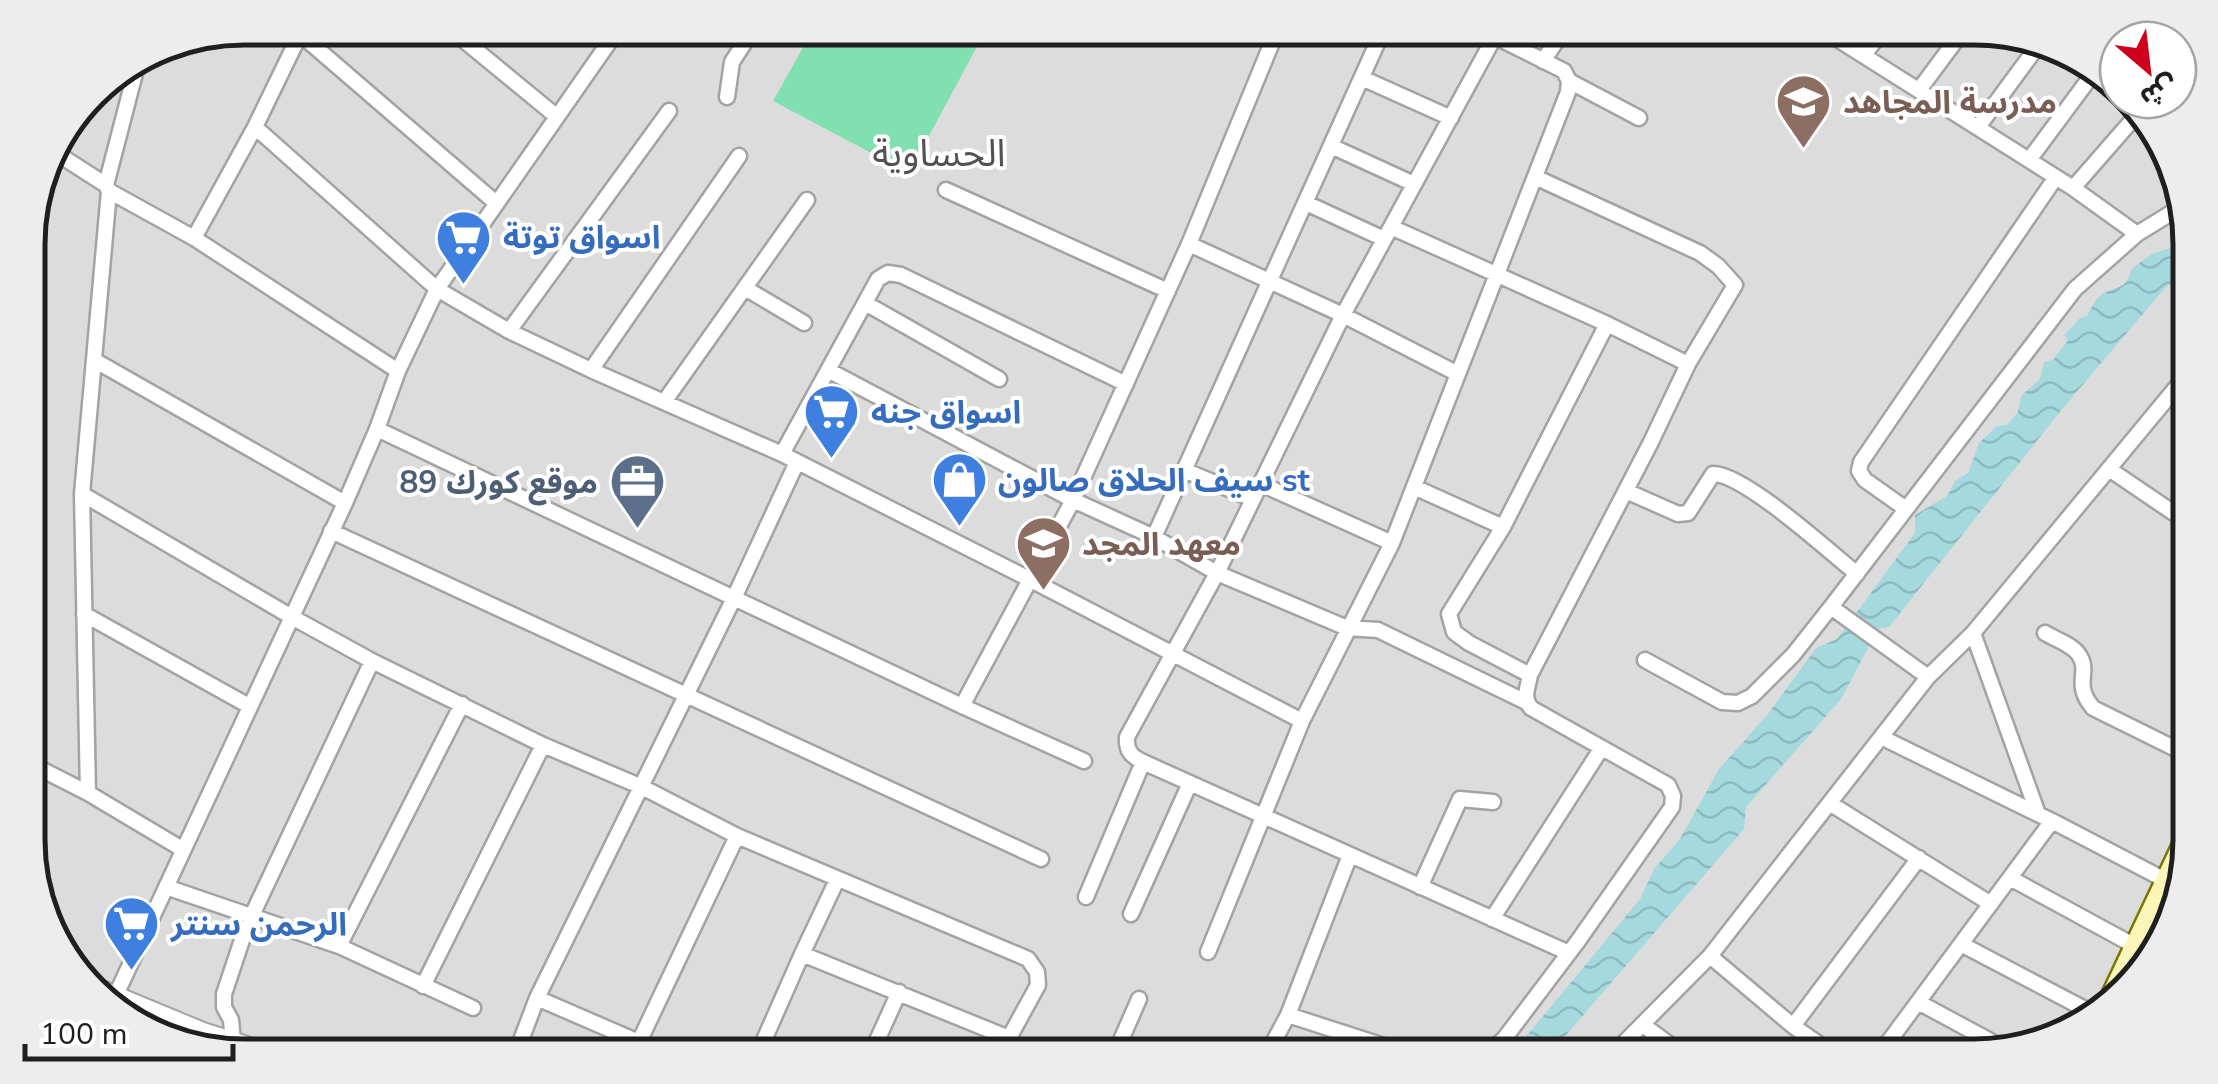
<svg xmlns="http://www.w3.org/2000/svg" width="2218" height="1084" font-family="'Nunito Sans','Noto Sans Arabic',sans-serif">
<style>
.residential{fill:#dddcdc}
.pitch{fill:#81e0af}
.water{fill:url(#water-waves)}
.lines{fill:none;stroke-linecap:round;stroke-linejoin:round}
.minor-casing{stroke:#a3a3a3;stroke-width:19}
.tertiary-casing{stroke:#a3a3a3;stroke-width:22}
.secondary-casing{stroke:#797603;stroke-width:25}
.minor{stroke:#fff;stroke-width:14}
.tertiary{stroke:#fff;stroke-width:18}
.secondary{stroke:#fbf5b8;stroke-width:20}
.labels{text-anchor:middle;stroke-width:8;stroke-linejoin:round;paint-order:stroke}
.education-label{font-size:32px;font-weight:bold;fill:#785e54;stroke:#fff;text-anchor:start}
.shop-label{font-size:32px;font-weight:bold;fill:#366cbe;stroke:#fff;text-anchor:start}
.service-label{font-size:32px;font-weight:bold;fill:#4e5e75;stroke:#fff;text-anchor:end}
.quarter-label{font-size:38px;fill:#525252;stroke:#fff}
.rim{fill:none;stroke:#1f1f1f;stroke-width:5}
</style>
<defs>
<pattern id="water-waves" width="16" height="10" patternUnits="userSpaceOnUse" patternTransform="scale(2.5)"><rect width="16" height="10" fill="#a4d9de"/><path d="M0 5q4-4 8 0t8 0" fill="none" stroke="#8dbabe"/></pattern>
</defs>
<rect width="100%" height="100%" fill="#f0ebe5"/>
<path class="residential" d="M244 28H1974L2069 50 2118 89V100H2131L2146 113 2189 216 2190 841 2168 935 2094 1020 1988 1056H244L149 1034 72 971 29 869 28 229 50 148 101 82 162 44Z"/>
<path class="pitch" d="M814 28H987L909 173 773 101Z"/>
<path class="water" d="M2189 237V271L2165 288 2063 408 1889 627 1878 629 1841 699 1746 807 1744 829 1548 1056H1510L1640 899 1654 869 1680 839 1719 769 1768 714 1816 648 1837 639 1915 533V515L1947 496 1955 481 1968 473 1979 443 1997 426 2007 425 2018 412 2021 396 2040 379 2044 362 2053 360 2068 340 2064 335 2080 318 2087 316C2091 309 2095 299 2101 295 2116 285 2127 291 2131 269L2152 254 2171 248Z"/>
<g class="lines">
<defs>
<path id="minor" d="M449 28 556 116
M1478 28 1564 71 1569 81 1639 118
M1619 28 1622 29
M1820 28 2073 188 2137 234
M300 34 496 203
M1495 36 1343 315 1217 573 1127 737C1126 751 1131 756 1143 762L1569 953
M1864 55 1884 28
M1543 61 1565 28
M1362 78 1451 118
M1919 90 1965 28
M727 97 732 62 754 28
M255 127 437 289 509 331 591 370 782 454 1029 579 1302 721
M1978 127 2040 43
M1331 146 1414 184
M50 149 106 185 109 191 194 238 398 371
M2029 160 2095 71
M106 185 139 58
M2073 188 2142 109
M946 190 1168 291
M1306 203 1384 239
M1391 227 1607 324 1688 364
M194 238 255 127 303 28
M1189 244 1343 315 1458 374
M745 288 804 323
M865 303 999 379
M509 331 669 111
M94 360 345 503
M591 370 739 156
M828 370 1073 500 1154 537 1217 573 1347 628 1378 630 1526 702
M664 402 807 200
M377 429 962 706 1084 761
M782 454 878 279 888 273 901 275 1126 384
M2109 469 2190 524
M1184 470 1253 499
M1261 484 1392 543
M1414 487 1503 527
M1626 491 1678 514 1688 513 1713 474C1743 473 1830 552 1857 574
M82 494 290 616 372 661 543 745 642 787 737 836 1028 959 1037 972 1038 985 1009 1038 1004 1056
M1906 509 1865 480 1859 471 1861 462 2056 177
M331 531 1041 859
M1154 537 1384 28
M1831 607 1928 677
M84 614 249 706
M1973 633 2038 814
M2045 633C2055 639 2073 645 2079 655 2091 673 2072 683 2093 708L2190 756
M1645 660 1722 702 1738 703 1752 696 1793 655 1831 607 2075 289 2137 234 2184 205
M1530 675 1469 643 1454 632 1449 614 1503 527 1607 324
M962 706 1073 500 1189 244 1278 28
M1881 737 2052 821 2167 881
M29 763 88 793 182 849
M88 793 82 494 109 191
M1831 804 1991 904
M2010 878 2135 946
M34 880 38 769
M166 887 339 946 473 1008
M1420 887 1460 799 1493 802
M1086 897 1143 762
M1131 914 1190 783
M1492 919 1601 749
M1961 944 2098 1016
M339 946 462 704
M1208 952 1302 721 1392 543 1568 92 1569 81
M802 954 1009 1038
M1710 956 1793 1026 1836 1056
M423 986 543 745
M115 997 345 503 377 429 398 371 437 289 619 28
M537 998 671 1056
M1918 1002 2007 1050
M1288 1015 1415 1056
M1643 1025 1685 1056
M1793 1026 1919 858
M233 1042 231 1020 224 1007V994L246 928 372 661
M639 1042 737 836
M199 1046 203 1032
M515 1056 537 998 734 598 797 462
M757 1056 802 954 837 880
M870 1056 899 992
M1114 1056 1139 999
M1266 1056 1288 1015 1350 855
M1484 1056 1504 1039 1578 941 1672 807 1673 796 1668 785 1531 708C1522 697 1528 688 1530 675L1651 442 1688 364 1735 285 1718 266 1700 253 1535 177
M1611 1056 1710 956 1928 677 1973 633 2189 372
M1878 1056 2052 821"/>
<path id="tertiary" d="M87 984 203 1032 278 1056"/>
<path id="secondary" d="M2107 1006 2190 830"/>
</defs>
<use href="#minor" class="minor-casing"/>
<use href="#tertiary" class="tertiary-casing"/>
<use href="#secondary" class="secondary-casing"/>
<use href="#minor" class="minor"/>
<use href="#tertiary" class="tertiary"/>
<use href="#secondary" class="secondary"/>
</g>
<defs>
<symbol id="school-pin" viewBox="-11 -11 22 30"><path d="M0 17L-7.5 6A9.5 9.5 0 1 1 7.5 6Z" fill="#8d6e63" stroke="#fff"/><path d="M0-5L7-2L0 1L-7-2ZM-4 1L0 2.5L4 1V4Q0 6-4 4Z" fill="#fff"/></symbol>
<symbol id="supermarket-pin" viewBox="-11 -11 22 30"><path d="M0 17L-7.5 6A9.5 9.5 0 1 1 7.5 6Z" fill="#3f7fe0" stroke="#fff"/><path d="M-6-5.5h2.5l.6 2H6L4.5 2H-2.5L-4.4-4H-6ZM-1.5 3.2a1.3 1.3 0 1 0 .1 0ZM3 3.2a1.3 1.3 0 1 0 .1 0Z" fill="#fff"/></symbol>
<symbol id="shop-pin" viewBox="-11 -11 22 30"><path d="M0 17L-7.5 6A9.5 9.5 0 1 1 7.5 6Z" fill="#3f7fe0" stroke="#fff"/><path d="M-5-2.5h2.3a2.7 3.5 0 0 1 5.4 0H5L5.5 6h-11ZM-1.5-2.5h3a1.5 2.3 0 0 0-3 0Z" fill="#fff"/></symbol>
<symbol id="office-pin" viewBox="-11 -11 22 30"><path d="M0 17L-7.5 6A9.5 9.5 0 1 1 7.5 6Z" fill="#5c6f8a" stroke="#fff"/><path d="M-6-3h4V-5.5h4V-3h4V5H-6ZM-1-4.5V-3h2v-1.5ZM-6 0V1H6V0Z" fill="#fff"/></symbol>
</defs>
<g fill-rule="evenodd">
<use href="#school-pin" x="1772" y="70" width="63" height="86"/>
<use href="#supermarket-pin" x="432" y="206" width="63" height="86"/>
<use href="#supermarket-pin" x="800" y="380" width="63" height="86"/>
<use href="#shop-pin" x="928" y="448" width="63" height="86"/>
<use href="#office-pin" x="606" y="450" width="63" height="86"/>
<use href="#school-pin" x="1012" y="512" width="63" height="86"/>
<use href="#supermarket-pin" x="100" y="892" width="63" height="86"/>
</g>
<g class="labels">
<g class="education-label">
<text x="1843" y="113">مدرسة المجاهد</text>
<text x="1082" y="555">معهد المجد</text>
</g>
<g class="shop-label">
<text x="503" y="248">اسواق توتة</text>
<text x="871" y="423">اسواق جنه</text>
<text x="998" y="491">سيف الحلاق صالون st</text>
<text x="171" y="935">الرحمن سنتر</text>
</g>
<g class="service-label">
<text x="598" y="493">موقع كورك 89</text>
</g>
<g class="quarter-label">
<text x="939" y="166">الحساوية</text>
</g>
</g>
<path d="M0 0H2218V1084H0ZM244 45H1974A199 199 0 0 1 2173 244V840A199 199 0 0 1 1974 1039H244A199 199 0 0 1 45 840V244A199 199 0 0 1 244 45Z" fill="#ededed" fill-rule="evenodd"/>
<path class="rim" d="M244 45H1974A199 199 0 0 1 2173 244V840A199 199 0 0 1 1974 1039H244A199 199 0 0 1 45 840V244A199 199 0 0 1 244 45Z"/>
<g transform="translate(2148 70) rotate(152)"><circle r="48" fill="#ffffff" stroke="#a5a5a5" stroke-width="2.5"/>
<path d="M0-8L18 38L0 25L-18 38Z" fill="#ce001c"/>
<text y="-15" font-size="28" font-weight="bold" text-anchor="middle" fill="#1f1f1f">ش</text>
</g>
<path d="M25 1044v15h208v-15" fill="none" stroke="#1f1f1f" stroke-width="5"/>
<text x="40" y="1044" font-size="30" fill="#1f1f1f" stroke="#ffffff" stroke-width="8" paint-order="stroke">100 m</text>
</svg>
